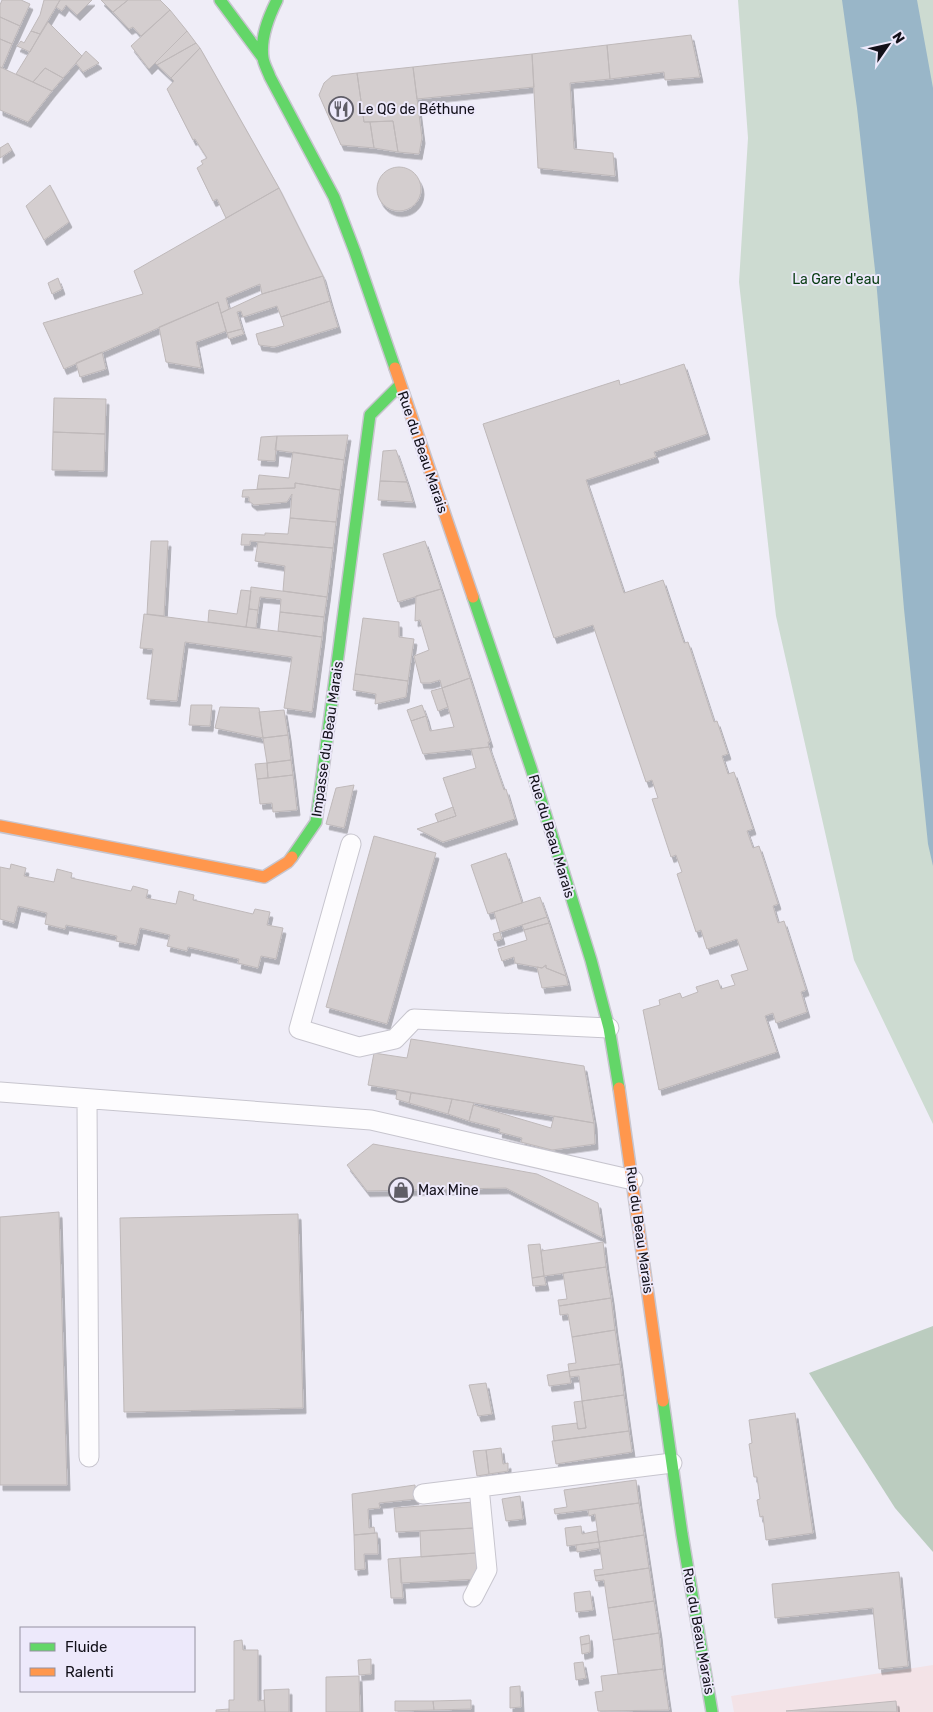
<svg xmlns="http://www.w3.org/2000/svg" width="933" height="1712" font-family="Rubik,sans-serif">
<style>
.industrial{fill:#f3e3e7}
.green{fill:#cddbd1}
.forest{fill:#bbccbf}
.water{fill:#99b6c8}
.building{fill:#d4cecf;stroke:#bfb9ba;filter:url(#shadow)}
.lines{fill:none;stroke-linecap:round;stroke-linejoin:round}
.lane-casing{stroke:#c7c5ce;stroke-width:21}
.fast-casing{stroke:#c7c5ce;stroke-width:14}
.slow-casing{stroke:#c7c5ce;stroke-width:14}
.lane{stroke:#fdfcfe;stroke-width:19}
.fast{stroke:#63d668;stroke-width:11}
.slow{stroke:#ff974d;stroke-width:11}
.labels{text-anchor:middle;stroke-width:4;stroke-linejoin:round;paint-order:stroke}
.poi-label{font-size:14px;fill:#121019;stroke:#ede9fb;text-anchor:start}
.park-label{font-size:14px;fill:#073b11;stroke:#ede9fb}
.street-label{font-size:14px;fill:#121019;stroke:#ede9fb}
</style>
<defs>
<filter id="shadow"><feDropShadow dx="3" dy="5.5" stdDeviation="0" flood-color="#0004"/></filter>
</defs>
<rect width="100%" height="100%" fill="#efedf7"/>
<path class="industrial" d="M933 1665V1712H734L731 1696Z"/>
<path class="green" d="M738 0H933V1124L854 960 776 616 739 282 748 138Z"/>
<path class="forest" d="M933 1326V1552L895 1508 809 1373Z"/>
<path class="water" d="M842 0H917L933 88V866L928 844 904 609 876 279 857 108Z"/>
<path class="building" d="M2 0H21L30 4 20 26 0 17V5Z
M44 0H60L40 34 31 31 40 15Z
M60 0H92L77 15 66 5 62 11 56 7Z
M101 0H128L113 12Z
M128 0H160L170 10 141 36 133 27 129 29 113 12Z
M170 10 187 31 149 69 131 46Z
M0 17 20 26 12 44 0 39Z
M48 22 82 56 63 78 45 68 33 82 16 74Z
M31 31 40 34 30 52 17 46 21 41 24 43Z
M187 31 196 43 157 65 155 63Z
M691 35 700 77 665 80 664 72 610 79 607 45Z
M0 39 12 44 2 68 0 67Z
M196 43 200 48 171 78 157 65Z
M607 45 610 79 570 83 574 149 613 153 615 176 538 168 532 54Z
M200 48 279 188 226 218 217 199 213 201 197 168 203 164 201 161 207 158 195 139 193 140 167 89 174 81 171 78Z
M86 51 99 63 83 72 76 63Z
M532 54 534 87 417 99 413 67Z
M0 67 52 91 28 122 0 110Z
M413 67 422 138 419 154 398 152 393 121 364 122 357 73Z
M45 68 63 78 52 91 33 82Z
M357 73 364 122H370L374 148 341 145 319 95 324 83 332 76Z
M393 121 398 152 374 148 370 122Z
M8 143 12 150 0 158V148Z
M377 189a22 22 0 1 1 44 0a22 22 0 1 1-44 0Z
M50 185 69 222 44 240 26 206Z
M279 188 323 276 262 294 260 284 226 298 229 309 221 313 218 302 64 369 43 323 143 294 134 271Z
M323 276 330 301 281 317 277 306 243 317 241 311 237 312 242 329 227 333 221 313 262 294Z
M58 278 62 289 52 294 48 283Z
M330 301 338 327 274 347 259 345 256 334 284 326 281 317Z
M218 302 226 331 196 342 201 368 166 362 159 327Z
M242 329 244 334 229 339 227 333Z
M102 352 106 369 80 377 76 363Z
M684 364 707 434 654 452 656 457 586 480 624 593 663 580 684 643 688 642 714 722 717 721 728 754 722 756 728 774 734 772 753 829 747 831 753 848 759 846 778 904 773 906 778 923 784 921 806 990 801 992 807 1012 776 1023 773 1013 765 1016 777 1052 659 1090 643 1010 660 1005 659 1000 680 993 682 998 698 992 696 987 718 980 721 989 735 985 731 975 748 970 737 939 707 949 701 930 696 932 677 874 682 872 676 855 671 857 652 799 658 798 652 780 646 782 593 625 554 638 483 424 619 380 620 385Z
M54 398 106 399 105 434 53 432Z
M53 432 105 434 104 471 52 470Z
M348 435 344 460 275 450 277 436Z
M277 436 275 461 258 460 261 437Z
M396 450 407 482 380 481 383 451Z
M293 452 344 460 340 490 295 483V488L257 489 259 475 289 478Z
M380 481 407 482 413 502 378 500Z
M295 483 340 490 336 522 290 518 292 494 287 502 254 505 249 501V497H242L243 490 295 488Z
M290 518 336 522 333 548 250 541V545H241L242 534 265 535V533L288 534Z
M151 541H168L164 616 147 614Z
M425 541 441 589 398 602 383 554Z
M258 542 333 548 327 597 283 591 285 566 255 561Z
M251 587 327 597 324 617 280 612 281 599 260 597 258 610 249 609Z
M441 589 470 678 442 688 440 680 430 683H421L414 656 429 650 420 620 415 621 416 596Z
M241 590 251 591 246 627 208 622 209 610 237 614Z
M249 609 258 610 256 628 246 627Z
M280 612 324 617 322 637 278 631Z
M144 614 322 637 312 712 284 708 292 657 185 642 177 701 147 699 153 649 140 648Z
M363 618 399 622V637L414 639 408 681 355 674Z
M355 674 408 681 406 697 375 704 376 694 353 690Z
M470 678 490 742H488L489 747 423 754 411 721 426 716 430 731 454 727 442 688Z
M442 688 448 707 438 711 431 691Z
M191 705H212L210 726 189 725Z
M422 705 426 716 411 721 407 710Z
M220 707 259 708 263 738 215 728Z
M284 710 288 735 263 738 259 712Z
M288 735 291 760 267 763 263 738Z
M489 747 504 790 506 789 515 819 443 842 417 829 456 816 443 778 476 768 471 749Z
M291 760 293 775 268 778 267 763Z
M267 763 268 778 257 779 255 764Z
M293 775 297 810 273 812 272 803 260 804 257 779Z
M354 785 344 828 326 824 336 788Z
M453 807 456 816 438 822 435 814Z
M374 836 436 853 387 1024 326 1007Z
M506 853 522 903 488 914 471 865Z
M11 864 26 868 24 876 54 882 57 869 72 873 71 878 131 891 133 886 148 890 146 898 176 904 179 891 194 895 193 900 253 914 255 909 270 912 267 925 283 928 276 959 261 956 258 968 238 963 239 959 188 947 187 951 167 946 170 935 140 928 136 945 116 941 117 936 66 925 65 929 45 924 47 913 18 906 14 923 0 919V867L10 869Z
M540 897 547 917 500 932 494 912Z
M547 917 549 923 524 930 522 925Z
M549 923 566 976 546 968V965L542 968 515 963 514 957 502 961 498 949 527 940 524 930Z
M500 932 502 939 495 941 493 934Z
M546 965V968L566 976 568 985 542 988 537 967 542 968Z
M411 1039 584 1066 594 1123 368 1085 374 1053 407 1058Z
M397 1090 411 1093 409 1103 396 1099Z
M411 1093 452 1099 448 1114 409 1103Z
M452 1099 474 1103 469 1121 448 1114Z
M473 1105 551 1128 554 1116 594 1123 595 1144 552 1150 521 1142 522 1138 499 1132 500 1129 469 1121Z
M373 1144 537 1174 598 1203 603 1238 506 1188 367 1191 347 1165Z
M59 1212 67 1485H0V1217Z
M298 1214 303 1408 124 1412 120 1218Z
M603 1242 606 1267 544 1276 541 1251Z
M540 1244 544 1276 532 1278 528 1245Z
M606 1267 611 1298 559 1306 558 1300 567 1299 563 1273Z
M544 1276 546 1285 533 1286 532 1278Z
M611 1298 615 1330 572 1337 568 1314 560 1315 559 1306Z
M615 1330 620 1364 569 1371 568 1364 576 1363 572 1337Z
M620 1364 624 1395 582 1401 579 1376 570 1377 569 1371Z
M569 1371 571 1383 549 1386 547 1375Z
M486 1383 492 1414 478 1416 469 1385Z
M624 1395 629 1431 554 1441 552 1426 577 1423 578 1429 586 1428 582 1401Z
M582 1401 586 1428 578 1429 574 1402Z
M795 1413 813 1533 766 1540 763 1516 760 1517 757 1500 760 1499 757 1477H754L749 1444 752 1443 749 1420Z
M629 1431 632 1452 556 1464 552 1441Z
M501 1448 503 1464 508 1463V1471L489 1474 486 1450Z
M486 1450 489 1474 477 1476 473 1451Z
M636 1480 639 1503 555 1514 554 1509 567 1507 564 1490Z
M415 1485 416 1499 379 1503 380 1508 368 1509 369 1528 374 1527 375 1533 354 1535 352 1494Z
M520 1496 523 1519 506 1521 502 1499Z
M474 1502 475 1528 396 1532 394 1508Z
M639 1503 644 1535 599 1542 595 1514 589 1516 588 1510Z
M581 1526 582 1534 597 1531 599 1542 567 1546 565 1528Z
M475 1528 476 1553 421 1557 420 1531Z
M377 1533 378 1554H364L365 1569 355 1570 354 1535Z
M644 1535 649 1568 595 1576 594 1570 603 1569 599 1542Z
M599 1542 600 1548 577 1552 576 1545Z
M476 1553 478 1579 401 1583 400 1558Z
M400 1558 403 1598H391L388 1559Z
M649 1568 654 1601 608 1608 604 1580 596 1581 595 1576Z
M899 1572 908 1666 879 1669 873 1608 775 1618 772 1584Z
M590 1591 593 1610 576 1612 574 1593Z
M654 1601 659 1633 613 1640 608 1608Z
M659 1633 663 1669 618 1674 613 1640Z
M589 1635 590 1643 581 1645 580 1637Z
M242 1640 243 1650H258V1701L264 1700 265 1712H229V1700H234V1641Z
M590 1643V1652L582 1654 581 1645Z
M371 1659V1674L359 1675 358 1660Z
M583 1662 586 1678 576 1680 574 1663Z
M663 1669 669 1710 598 1711 595 1692 603 1691 601 1676Z
M359 1676 360 1712H326V1677Z
M520 1686 521 1707 510 1708V1687Z
M289 1689V1712H265L264 1690Z
M471 1700V1709L434 1710 433 1701Z
M395 1701H433L434 1710 395 1711Z
M896 1701 897 1712 786 1711Z
M229 1709V1712H216V1710Z"/>
<g class="lines">
<defs>
<path id="lane" d="M351 844 299 1029 359 1047 395 1039 414 1019 609 1028
M0 1092 371 1120 633 1180
M87 1099 89 1457
M423 1494 672 1463
M473 1597 487 1570 479 1487"/>
<path id="fast" d="M220 0 263 58
M277 0C268 18 260 38 263 58 264 65 268 71 270 77L334 197 355 252 395 368
M473 597 531 768 591 960 609 1028 619 1088
M292 857 316 822 370 415 400 385
M663 1401 682 1534 712 1712"/>
<path id="slow" d="M395 368 473 597
M0 826 264 877 288 862 292 857
M619 1088 663 1401"/>
</defs>
<use href="#lane" class="lane-casing"/>
<use href="#fast" class="fast-casing"/>
<use href="#slow" class="slow-casing"/>
<use href="#lane" class="lane"/>
<use href="#fast" class="fast"/>
<use href="#slow" class="slow"/>
</g>
<defs>
<symbol id="restaurant-ring" viewBox="-11 -11 22 22"><circle r="9.5" fill="#ede9fb" stroke="#5f5d67" stroke-width="1.5"/><path d="M-5-6h1v4h1v-4h1v4h1v-4h1v5L-1.5 .5V6h-2V.5L-5-1ZM5-6V6H3V1.5H1.5Q1.5-4 5-6Z" fill="#5f5d67"/></symbol>
<symbol id="shop-ring" viewBox="-11 -11 22 22"><circle r="9.5" fill="#ede9fb" stroke="#5f5d67" stroke-width="1.5"/><path d="M-5-2.5h2.3a2.7 3.5 0 0 1 5.4 0H5L5.5 6h-11ZM-1.5-2.5h3a1.5 2.3 0 0 0-3 0Z" fill="#5f5d67"/></symbol>
</defs>
<g fill-rule="evenodd">
<use href="#restaurant-ring" x="327" y="95" width="28" height="28"/>
<use href="#shop-ring" x="387" y="1176" width="28" height="28"/>
</g>
<g class="labels">
<g class="poi-label">
<text x="358" y="114">Le QG de Béthune</text>
<text x="418" y="1195">Max Mine</text>
</g>
<g class="park-label">
<text x="836" y="284">La Gare d'eau</text>
</g>
<g class="street-label">
<text transform="translate(423 452) rotate(71)" y="5">Rue du Beau Marais</text>
<text transform="translate(327 739) rotate(-82)" y="5">Impasse du Beau Marais</text>
<text transform="translate(552 836) rotate(73)" y="5">Rue du Beau Marais</text>
<text transform="translate(640 1230) rotate(82)" y="5">Rue du Beau Marais</text>
<text transform="translate(699 1631) rotate(80)" y="5">Rue du Beau Marais</text>
</g>
</g>
<rect x="20" y="1627" width="175" height="65" fill="#ede9fb" stroke="#9592a1"/>
<rect x="30" y="1643" width="25" height="8" fill="#63d668" stroke="#9592a1"/>
<text x="65" y="1652" font-size="15" fill="#121019">Fluide</text>
<rect x="30" y="1668" width="25" height="8" fill="#ff974d" stroke="#9592a1"/>
<text x="65" y="1677" font-size="15" fill="#121019">Ralenti</text>
<g transform="translate(888 45) rotate(56)" stroke="#ede9fb" stroke-width="4" paint-order="stroke">
<path d="M0-4L9 19L0 12L-9 19Z" fill="#121019"/>
<text y="-8" font-size="14" font-weight="bold" text-anchor="middle" fill="#121019">N</text>
</g>
</svg>
